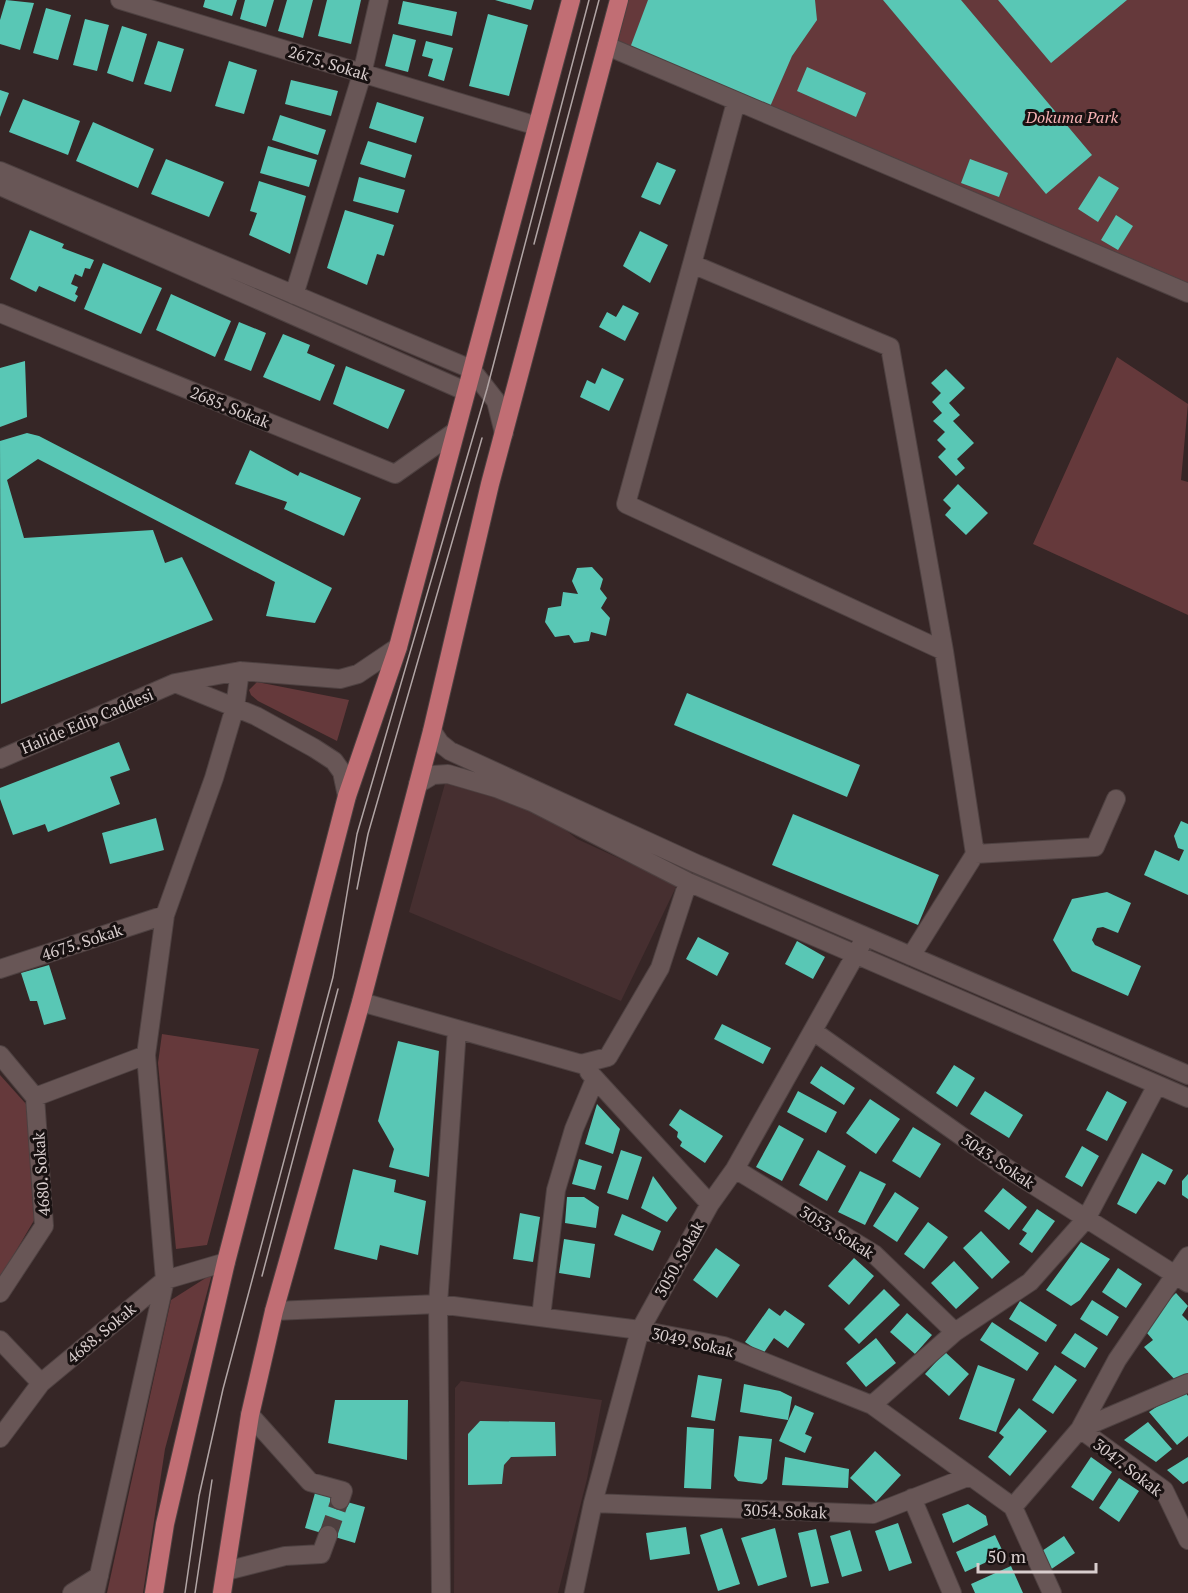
<svg xmlns="http://www.w3.org/2000/svg" width="1188" height="1593" font-family="'PT Serif',serif">
<style>
.built{fill:#462f30}
.green{fill:#65393b}
.building{fill:#59c7b5}
.lines{fill:none;stroke-linecap:round;stroke-linejoin:round}
.minor-tunnel{stroke:#4e3f3f;stroke-width:18;stroke-dasharray:18 9;stroke-linecap:butt}
.minor-casing{stroke:#4e4141;stroke-width:20}
.highway-casing{stroke:#4e4141;stroke-width:20}
.minor{stroke:#685656;stroke-width:18}
.highway{stroke:#c16e74;stroke-width:18}
.tram{stroke:#b1a5a5;stroke-width:1.5}
.labels{text-anchor:middle;stroke-width:6;stroke-linejoin:round;paint-order:stroke}
.street-label{font-size:16px;fill:#d9cece;stroke:#181111}
.park-label{font-size:16px;font-style:italic;fill:#f5b1b3;stroke:#181111}
</style>
<rect width="100%" height="100%" fill="#362626"/>
<path class="built" d="M446 780 545 814 577 839 677 885 621 1001 409 912Z
M461 1381 602 1400 587 1479 558 1593H454L455 1388Z"/>
<path class="green" d="M620 0H1188V292L607 46Z
M1117 357 1188 404 1181 480 1188 482V615L1033 544Z
M257 682 349 700 337 741 258 701 251 695 249 690Z
M162 1034 259 1049 207 1245 176 1249 158 1063Z
M0 1075 26 1104 36 1217 0 1278Z
M212 1274 165 1449 143 1593H107L171 1300Z"/>
<path class="building" d="M6 0 34 3 20 50 0 44V20Z
M205 0H237L232 16 203 7Z
M245 0H274L266 27 240 19Z
M287 0H313L303 38 278 31Z
M327 0H361L351 44 318 36Z
M495 0H534L531 10Z
M648 0H815L817 20 792 56 769 109 630 48Z
M883 0H961L1092 155 1046 194Z
M998 0H1127L1051 63Z
M403 1 457 12 452 36 398 24Z
M46 8 71 15 58 60 33 53Z
M488 14 528 25 509 96 469 86Z
M85 19 109 25 97 71 73 65Z
M122 26 147 34 133 82 107 73Z
M393 34 416 40 408 72 385 66Z
M158 41 184 49 171 92 144 84Z
M426 41 453 48 444 81 428 76 433 59 422 56Z
M229 61 257 70 244 114 215 106Z
M807 67 866 93 856 117 797 91Z
M291 80 338 91 331 116 285 104Z
M0 90 9 93 0 117Z
M23 99 80 121 68 155 9 132Z
M377 102 424 117 416 143 369 128Z
M280 115 326 130 318 155 272 140Z
M93 122 154 149 138 188 76 161Z
M368 141 412 155 405 178 360 164Z
M268 146 317 160 309 187 260 173Z
M166 159 224 182 209 217 151 194Z
M970 159 1008 173 999 197 961 183Z
M657 162 676 170 660 205 641 197Z
M1099 176 1119 188 1098 222 1078 209Z
M359 177 405 190 398 213 353 201Z
M259 181 306 196 290 254 249 235 257 213 250 211Z
M345 210 394 225 384 256 377 254 367 285 327 268Z
M1116 215 1133 226 1118 250 1101 240Z
M30 230 64 244 62 248 94 260 90 269 85 268 82 277 75 274 71 284 78 287 75 294 78 296 75 302 39 286 36 292 10 279Z
M640 231 668 245 650 283 623 266Z
M103 263 162 288 141 334 84 309Z
M171 294 231 321 215 357 156 330Z
M623 305 639 313 625 341 599 327 607 312 616 317Z
M239 322 266 333 251 371 224 360Z
M283 334 310 345 307 353 335 365 320 401 263 377Z
M25 361 27 417 0 427V368Z
M346 366 405 390 388 429 333 404Z
M602 368 624 379 609 411 580 397 587 380 595 384Z
M946 369 965 388 949 403 960 415 953 421 974 443 957 459 965 468 956 476 938 457 946 449 937 440 945 432 933 421 942 413 932 402 941 393 931 383Z
M27 433 39 436 332 588 315 623 266 616 275 582 38 459 7 480 24 538 153 530 165 563 182 557 213 620 1 704 0 441Z
M250 450 298 476 300 472 361 498 344 536 284 509 287 502 235 484Z
M958 484 988 513 966 535 945 515 951 508 943 500Z
M592 567 603 579 600 589 607 598 601 608 610 618 606 636 591 632 589 641 574 643 569 635 555 637 545 622 548 608 561 606 563 592 578 594 572 581 577 568Z
M687 693 860 765 847 797 674 725Z
M119 742 130 770 110 777 120 804 48 832 45 824 13 835 0 799V788Z
M793 814 939 875 918 925 772 865Z
M156 818 164 850 110 864 102 833Z
M1181 821 1188 824V895L1144 875 1155 850 1179 861 1184 850 1178 848 1174 836Z
M1107 892 1131 903 1118 933 1103 927 1097 928 1092 940 1095 945 1141 966 1128 996 1072 971 1053 940 1072 899Z
M698 937 729 953 717 976 686 959Z
M797 941 825 957 813 979 785 964Z
M49 965 66 1019 44 1025 37 1001H30L21 973Z
M722 1024 771 1048 763 1064 714 1039Z
M398 1041 439 1051 429 1177 389 1167 394 1149 378 1121Z
M954 1065 975 1078 957 1107 936 1093Z
M821 1066 855 1088 844 1105 810 1083Z
M798 1091 837 1112 826 1133 787 1112Z
M985 1091 1023 1115 1009 1138 970 1114Z
M1107 1091 1127 1102 1107 1141 1086 1130Z
M870 1099 900 1119 876 1154 846 1133Z
M597 1104 620 1129 613 1154 585 1144Z
M680 1109 723 1136 705 1163 680 1146 682 1142 677 1137 678 1132 669 1125Z
M779 1125 804 1139 782 1181 756 1167Z
M913 1127 941 1144 920 1178 892 1161Z
M1082 1146 1099 1156 1082 1187 1065 1177Z
M621 1150 642 1157 628 1200 607 1193Z
M818 1150 846 1166 827 1201 799 1185Z
M1142 1153 1173 1170 1165 1185 1158 1181 1136 1214 1117 1204Z
M579 1159 602 1166 595 1190 572 1184Z
M353 1169 396 1180 394 1192 426 1201 418 1255 380 1245 377 1260 334 1249Z
M860 1171 886 1184 865 1225 838 1212Z
M1188 1174V1199L1182 1195V1181Z
M653 1176 677 1208 667 1222 641 1208Z
M1003 1188 1027 1207 1009 1230 984 1211Z
M895 1192 919 1208 897 1242 873 1226Z
M567 1197H584L599 1207 596 1228 565 1223Z
M1037 1209 1055 1221 1032 1253 1019 1244 1027 1233 1022 1230Z
M520 1213 540 1217 533 1262 513 1259Z
M622 1214 661 1231 653 1251 614 1235Z
M928 1222 948 1237 924 1269 904 1254Z
M981 1231 1010 1262 992 1279 963 1248Z
M564 1239 595 1244 590 1278 559 1273Z
M1081 1242 1110 1259 1080 1300 1071 1306 1046 1290Z
M716 1248 740 1265 717 1298 693 1280Z
M854 1258 874 1276 849 1305 828 1286Z
M954 1261 979 1288 956 1309 931 1283Z
M1118 1268 1142 1284 1126 1308 1102 1292Z
M884 1289 900 1305 859 1344 844 1329Z
M1176 1293 1188 1306 1182 1315 1188 1321V1374L1178 1383 1144 1347 1153 1340 1141 1326Z
M1092 1300 1119 1317 1107 1336 1080 1319Z
M1020 1301 1057 1325 1046 1342 1009 1319Z
M769 1308 780 1316 785 1310 805 1324 788 1348 774 1338 763 1354 745 1342Z
M907 1313 932 1335 915 1354 890 1332Z
M992 1322 1039 1353 1027 1371 980 1340Z
M1075 1333 1098 1348 1085 1368 1061 1353Z
M876 1338 896 1363 866 1387 846 1363Z
M945 1352 969 1374 949 1396 925 1374Z
M978 1365 1015 1379 996 1432 959 1419Z
M1055 1365 1077 1380 1053 1414 1032 1400Z
M698 1375 722 1379 715 1421 691 1417Z
M744 1384 780 1391 792 1397 788 1420 740 1412Z
M1183 1389 1188 1396V1436L1177 1445 1149 1412Z
M335 1400H408L407 1460 328 1443Z
M795 1405 814 1413 805 1434 812 1437 805 1453 779 1441Z
M1019 1408 1047 1431 1010 1476 988 1457 1004 1437 999 1433Z
M480 1421 555 1422 556 1456 511 1457 504 1465 502 1484 468 1485V1434Z
M1148 1422 1172 1449 1156 1462 1124 1440Z
M687 1427 714 1429 711 1489 684 1488Z
M739 1436 772 1439 767 1479 762 1484 738 1481 734 1476Z
M875 1451 901 1475 876 1502 850 1478Z
M785 1457 849 1469 848 1488 782 1485Z
M1091 1457 1112 1472 1093 1501 1071 1487Z
M1188 1457V1481L1183 1484 1167 1470Z
M1119 1478 1139 1491 1119 1522 1099 1508Z
M315 1493 365 1507 355 1543 305 1528Z
M968 1504 986 1516 988 1525 953 1543 942 1514Z
M898 1523 912 1563 889 1571 875 1531Z
M686 1527 690 1554 650 1560 646 1533Z
M722 1528 740 1584 718 1591 700 1535Z
M775 1528 787 1577 758 1586 741 1538Z
M816 1529 829 1583 811 1587 798 1533Z
M850 1530 862 1571 842 1577 830 1536Z
M995 1535 1004 1554 965 1572 956 1552Z
M1064 1536 1075 1553 1050 1570 1039 1553Z
M1011 1566 1023 1593H975L971 1584Z"/>
<g class="lines">
<path class="minor-tunnel" d="M328 1535 340 1500"/>
<defs>
<path id="minor" d="M120 0 537 126
M607 46 1188 293
M0 171 471 369 496 401 504 433
M0 186 465 391
M692 264 736 102
M294 295 362 74 379 0
M0 313 395 474 453 433
M175 683 256 716 314 748 334 761 342 772 347 796
M432 731 440 743 450 751 697 864 1188 1075
M0 759 175 683 240 671 340 679 358 674 398 647
M418 784 433 775 448 774 496 788 534 803 688 882 1188 1098
M975 854 1095 847 1116 799
M911 956 975 854 944 651 890 347 692 264 626 504 944 651
M0 969 165 915
M361 1002 581 1064 608 1057 660 968 688 882
M813 1031 1005 1167 1188 1283
M0 1055 35 1097 44 1226 0 1293
M589 1072 710 1204
M35 1097 146 1055
M735 1169 874 1254 955 1332
M1188 1256 1117 1360 1080 1429 1164 1490 1188 1540
M274 1311 438 1304 640 1330 724 1346 872 1405 1013 1507 1052 1593
M541 1317 556 1190 574 1129 595 1079
M0 1340 41 1383
M872 1405 955 1332 1030 1282 1086 1219 1157 1085
M250 1415 310 1482 343 1491 340 1500
M0 1438 41 1383 165 1280 226 1262
M912 1498 952 1593
M593 1503 873 1514 970 1476
M1013 1507 1080 1429 1188 1383
M226 1571 285 1556 321 1554 328 1535
M72 1593 99 1576
M95 1593 165 1280 146 1055 165 915 214 778 235 707 240 671
M441 1593 438 1304 457 1029
M574 1593 593 1503 640 1330 710 1204 735 1169 861 945"/>
<path id="highway" d="M154 1593 165 1524 226 1262 347 796 398 647 571 0
M222 1593 250 1415 274 1311 361 1002 432 731 490 484 619 0"/>
</defs>
<use href="#minor" class="minor-casing"/>
<use href="#highway" class="highway-casing"/>
<use href="#minor" class="minor"/>
<use href="#highway" class="highway"/>
<path class="tram" d="M534 244 599 0
M357 889 368 834 482 438
M262 1276 338 989
M185 1593 199 1496 223 1389 333 977 357 834 487 389 589 0
M195 1593 212 1480"/>
</g>
<g class="labels">
<g class="street-label">
<text transform="translate(329 63) rotate(17)" y="6">2675. Sokak</text>
<text transform="translate(230 407) rotate(22)" y="6">2685. Sokak</text>
<text transform="translate(87 721) rotate(-23)" y="6">Halide Edip Caddesi</text>
<text transform="translate(82 942) rotate(-18)" y="6">4675. Sokak</text>
<text transform="translate(998 1161) rotate(34)" y="6">3043. Sokak</text>
<text transform="translate(41 1174) rotate(-94)" y="6">4680. Sokak</text>
<text transform="translate(837 1232) rotate(32)" y="6">3053. Sokak</text>
<text transform="translate(679 1259) rotate(-61)" y="6">3050. Sokak</text>
<text transform="translate(101 1333) rotate(-40)" y="6">4688. Sokak</text>
<text transform="translate(693 1342) rotate(13)" y="6">3049. Sokak</text>
<text transform="translate(1128 1467) rotate(38)" y="6">3047. Sokak</text>
<text transform="translate(785 1511) rotate(2)" y="6">3054. Sokak</text>
</g>
<g class="park-label">
<text x="1072" y="123">Dokuma Park</text>
</g>
</g>
<path d="M978 1563v9h118v-9" fill="none" stroke="#d9cece" stroke-width="3"/>
<text x="987" y="1563" font-size="18" fill="#d9cece" stroke="#181111" stroke-width="4.5" paint-order="stroke">50 m</text>
</svg>
